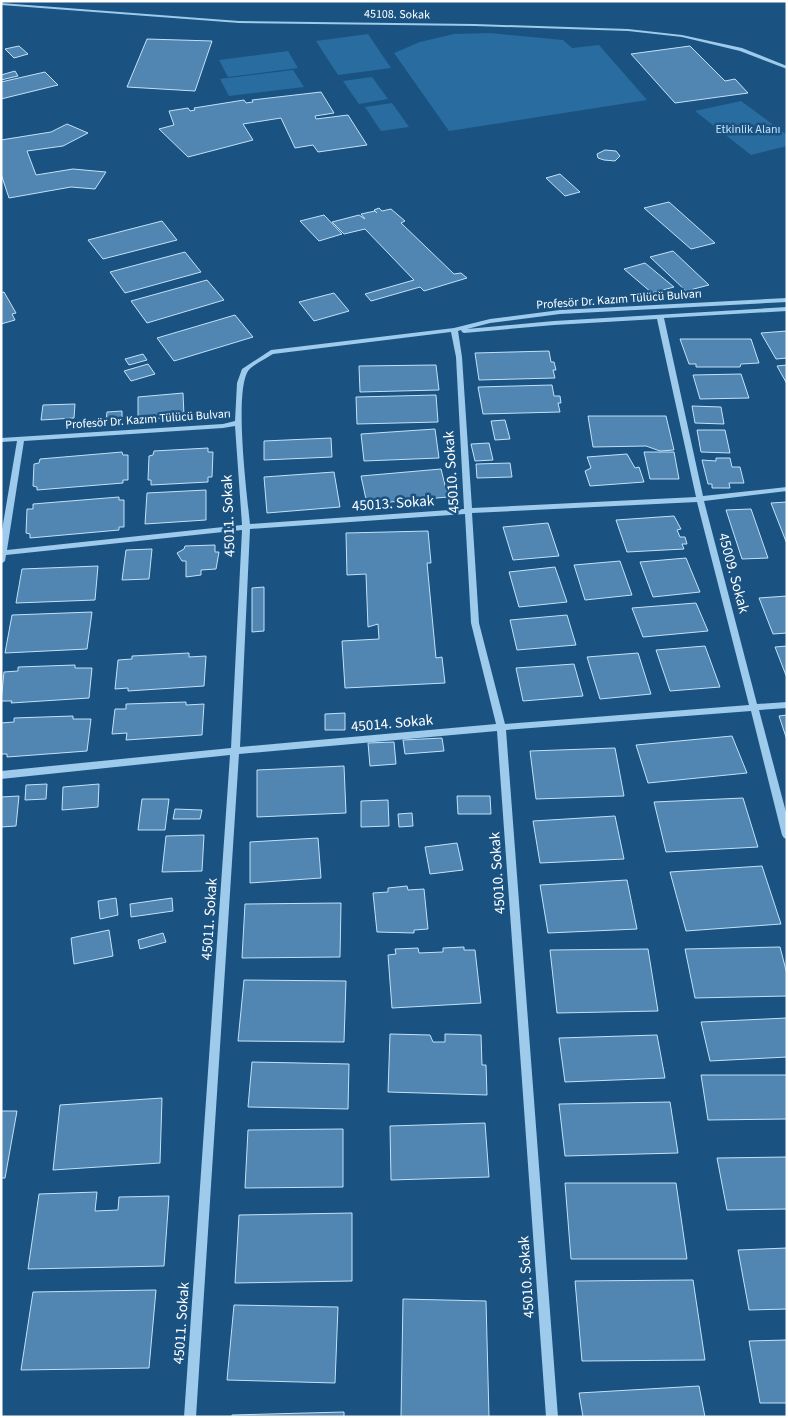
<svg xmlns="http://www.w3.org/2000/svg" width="788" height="1418" font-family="'Source Sans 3',sans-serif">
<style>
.green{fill:#296c9f}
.building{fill:#5086b1;stroke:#c3e1f8}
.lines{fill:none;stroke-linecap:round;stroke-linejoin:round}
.minor{fill:#9ecaeb;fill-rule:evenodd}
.labels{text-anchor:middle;stroke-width:5;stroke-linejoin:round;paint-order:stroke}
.far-street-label{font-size:12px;fill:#fff;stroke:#1a5382}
.far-park-label{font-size:12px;fill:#c3e1f8;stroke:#1a5382}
.street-label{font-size:15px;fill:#fff;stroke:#1a5382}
</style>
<rect width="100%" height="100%" fill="#1a5382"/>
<path class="green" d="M490 33 563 40 572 48 599 45 647 100 449 131 394 53 420 42 454 34Z
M368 34 391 68 338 75 316 41Z
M288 51 298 68 228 77 219 60Z
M293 70 304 87 229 96 220 79Z
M372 77 388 99 359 104 343 81Z
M741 101 787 135V146L751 155 695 111Z
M392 103 409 127 381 131 365 107Z"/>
<path class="building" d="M147 39 212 41 195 91 127 87Z
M19 46 28 54 14 58 5 49Z
M690 46 725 81 735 79 748 93 675 103 631 54Z
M15 71 18 76 1 80V75Z
M45 72 58 85 1 99V82Z
M321 92 334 113 315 116 316 119 348 115 367 145 318 152 313 145 295 148 281 118 243 124 253 140 188 157 159 129 174 125 169 111 188 108 190 111 195 110 194 108 244 100 246 103 253 102 252 100Z
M67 124 88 133 63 146 27 151 36 175 73 169 106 172 95 189 71 187 9 198 1 174V140L51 132Z
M605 150 616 151 620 156 615 161 604 160 598 158 597 154Z
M560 174 580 192 565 196 546 178Z
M669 202 715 243 691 249 644 208Z
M379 208 382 211 391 209 405 221 401 223 454 274 461 273 467 278 424 291 420 287 371 301 365 294 414 280 365 229 344 234 332 222 359 215 365 219 361 214 375 211 377 213 374 210Z
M324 215 342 234 319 241 300 221Z
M162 221 177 240 103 259 88 240Z
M673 251 709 285 686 291 650 257Z
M185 252 201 272 125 293 110 272Z
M645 263 674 287 652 293 624 269Z
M207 280 224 300 147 323 131 301Z
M4 292 16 313 12 314 15 320 1 324V293Z
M334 293 349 311 314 321 299 302Z
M235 315 253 337 174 361 157 338Z
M787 331V358L776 359 761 333Z
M680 339H751L759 363 741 364 740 367H696V364H689Z
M549 351 551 362H554L556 370H553L555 378 479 380 475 353Z
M143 354 147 360 129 365 125 359Z
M148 364 155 374 131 381 124 371Z
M436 365 439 390 360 392 359 366Z
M787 365V384L777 366Z
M741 374 749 398 700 399 693 375Z
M552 385 554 396H560L561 403H558L560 412 483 414 478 387Z
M183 393 184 416 138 420V397Z
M436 395 438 422 357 424 356 397Z
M75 404 74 418 41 420 43 405Z
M692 406 721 407 724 424 695 423Z
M122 411V419L106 420 107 412Z
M588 416H666L674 450 660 451 646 446 593 447Z
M505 420 510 439 495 440 491 421Z
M435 429 439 458 364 461 361 434Z
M697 430H725L730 453 701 452Z
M331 438 332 457 264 460V441Z
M489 443 493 460 475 461 471 444Z
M208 448V452H213L212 477H208V482L151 485V480H148L149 456 153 455 154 451Z
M122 452 123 455H128V480H123V483L37 490V487L33 486 34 464 39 463 40 459Z
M644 452H674L679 479H650Z
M627 454 635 468 639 467 644 482 590 486 585 471 591 468 587 457Z
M716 458H730L732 467H740L744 483H729L730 488H712V484H708L702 460 716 461Z
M510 463 512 477 477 478 476 464Z
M441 469 448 497 367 504 361 476Z
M334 472 340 507 267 513 264 477Z
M206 490V520L145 524 147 493Z
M119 497V500H124V527H119V530L30 538V534L26 533 27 509H33V504Z
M787 502V544L771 503Z
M751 509 768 558 742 559 726 510Z
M674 516 681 529 677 530 680 537H685L687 544H682L684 549 627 552 616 520Z
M548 523 559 556 513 560 503 527Z
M428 531 431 563H427L436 658 442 657 445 683 345 688 342 641 379 639 378 624 368 627 366 574 347 575 346 533Z
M215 545V552H219L216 569 201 570V575L186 577V561H182L177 553 184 549 185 546Z
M152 549 149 579 122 580 126 550Z
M686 558 700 592 653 597 640 562Z
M620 561 632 595 585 600 574 565Z
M98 566 95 600 16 603 22 569Z
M555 567 567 602 519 607 509 572Z
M264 587V631L252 632V588Z
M787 596V633L773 634 759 598Z
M696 603 708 631 643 637 632 608Z
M92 612 87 649 5 653 12 615Z
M567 615 576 645 517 650 510 620Z
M705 646 720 687 670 691 656 650Z
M787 646V678L775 647Z
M189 653V657L206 656 204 686 128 691V688L115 689 118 660 132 659V656Z
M638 653 651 694 600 699 587 657Z
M574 664 583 696 523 701 516 668Z
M75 665V668H92L89 698 11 703 12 701H1L4 672 18 671V667Z
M186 702V705L204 704 202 735 126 740 127 733 112 734 115 709H126V704Z
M345 713V730H325V714Z
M787 715V740L779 716Z
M73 716V719H91L87 751 7 757V754H1V723L14 722V718Z
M732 736 747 773 648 783 636 745Z
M442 738 444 751 405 754 403 740Z
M394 742 396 764 370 766 368 743Z
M615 748 624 796 536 799 530 751Z
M344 766 346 813 257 817V770Z
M47 784 46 799 25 800 26 785Z
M99 784 98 807 62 810 63 787Z
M19 796 16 826 1 827V797Z
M457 796H490L491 814H458Z
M743 798 758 847 666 852 654 802Z
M142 799H169L165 830H138Z
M388 800 389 826 361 827V801Z
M175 809 202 810 200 819H173Z
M412 813 413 826 399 827 398 814Z
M615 816 624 859 540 863 533 821Z
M204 835 202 871 162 872 166 836Z
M318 838 321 878 250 883V842Z
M457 843 463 870 430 874 425 847Z
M762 866 781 924 686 931 670 872Z
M627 880 637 929 548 933 540 885Z
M407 886 408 890 424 889 428 929 414 930V933L377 932 373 893 388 892V888Z
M116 898 118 915 100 919 98 901Z
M172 898 173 911 131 917 130 904Z
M341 903 340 957 242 958 245 904Z
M109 930 113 956 74 964 71 938Z
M163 933 166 942 140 949 138 940Z
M464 947V950H475L481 1003 392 1008 388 955 396 954 395 949 418 948 419 953 443 952V948Z
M780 947 787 974V996L695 998 685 949Z
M648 949 658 1011 557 1013 550 950Z
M244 980 346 981 344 1042 238 1041Z
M787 1018V1057L710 1061 701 1022Z
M390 1034 430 1035 433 1042H445V1034L481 1035 482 1065H486L487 1095 388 1092Z
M657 1035 665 1078 565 1082 559 1038Z
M252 1062 349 1064 348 1109 248 1107Z
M701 1075H787V1119L708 1120Z
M162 1098 160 1163 53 1170 60 1105Z
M670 1102 678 1153 565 1156 559 1104Z
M1 1111H17L5 1178H1Z
M485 1123 489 1177 391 1180 390 1126Z
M343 1129V1187L245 1188 248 1130Z
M787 1157V1209L727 1210 717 1158Z
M565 1183H676L687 1259H571Z
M97 1192 95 1211 118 1210 119 1197 169 1196 164 1266 28 1269 39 1194Z
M352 1213V1281L235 1283 239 1215Z
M787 1248V1309L749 1310 738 1250Z
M693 1280 705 1360 582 1361 575 1281Z
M156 1290 149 1368 21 1370 33 1292Z
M403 1299 486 1301 489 1417H401Z
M234 1305 338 1307 335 1383 227 1380Z
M787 1340V1403H760L749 1341Z
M699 1386 705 1417H583L579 1393Z
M344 1412V1417H232V1415Z"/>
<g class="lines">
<path class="minor" d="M1 3 239 21 475 24 628 29 682 35 742 48 787 66V69L740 51 682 37 628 31 475 26 239 23 1 5Z
M787 298V302L560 314 490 323 467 329 554 321 787 307V311L664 318 703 496 787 487V491L704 501 757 704 787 702V708L759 710 787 816V839L784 838 782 835 751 711 506 730 558 1417H546L497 731 239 754 196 1417H184L230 755 1 779V771L231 748 242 530 6 555 5 561 1 564V536L17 441 1 442V438L223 424 235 421 237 383 242 369 271 350 454 328 490 319 560 310ZM657 319 696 497 472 508 462 357 458 331 461 330 462 332 464 333 554 325ZM451 332 456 357 464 509 250 524C247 495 234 393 248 371 251 366 267 358 273 354ZM235 426 242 525 7 550 24 441 223 428ZM697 502 749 705 505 724 479 623 472 513ZM465 514 471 623 496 724 240 747 250 529Z"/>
</g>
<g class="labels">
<g class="far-street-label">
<text transform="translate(397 14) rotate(1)" y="4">45108. Sokak</text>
<text transform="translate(619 299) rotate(-4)" y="4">Profesör Dr. Kazım Tülücü Bulvarı</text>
<text transform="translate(148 419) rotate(-4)" y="4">Profesör Dr. Kazım Tülücü Bulvarı</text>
</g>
<g class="far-park-label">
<text x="748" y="133">Etkinlik Alanı</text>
</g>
<g class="street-label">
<text transform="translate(451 472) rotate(-94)" y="5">45010. Sokak</text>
<text transform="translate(393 503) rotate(-4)" y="5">45013. Sokak</text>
<text transform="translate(228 516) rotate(-92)" y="5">45011. Sokak</text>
<text transform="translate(734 573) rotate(75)" y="5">45009. Sokak</text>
<text transform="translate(392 723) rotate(-5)" y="5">45014. Sokak</text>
<text transform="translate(497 873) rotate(-94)" y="5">45010. Sokak</text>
<text transform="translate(209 919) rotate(-86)" y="5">45011. Sokak</text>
<text transform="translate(526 1277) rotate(-94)" y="5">45010. Sokak</text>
<text transform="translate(181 1323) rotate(-86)" y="5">45011. Sokak</text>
</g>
</g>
<rect width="788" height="1418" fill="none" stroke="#ffffff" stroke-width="5"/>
</svg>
